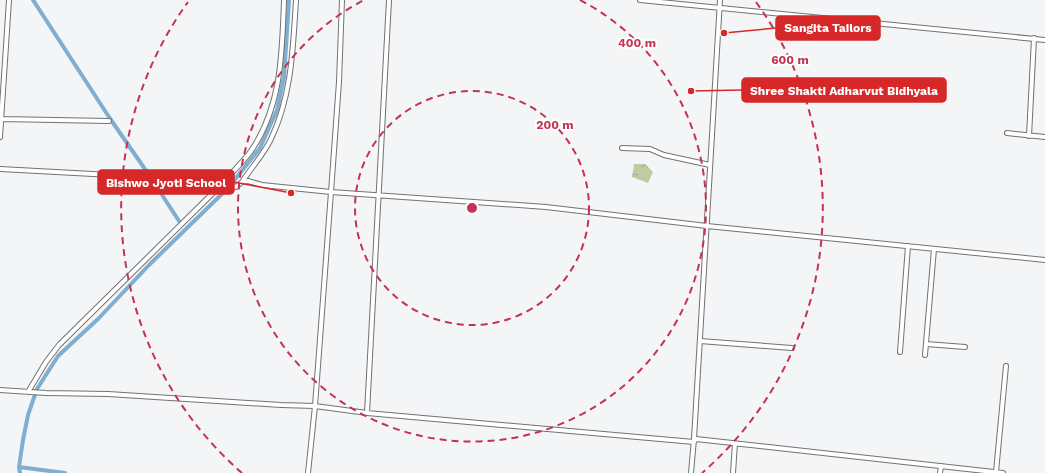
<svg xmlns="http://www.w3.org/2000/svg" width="1045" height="473" font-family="'Work Sans',sans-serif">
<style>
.forest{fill:url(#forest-crowns)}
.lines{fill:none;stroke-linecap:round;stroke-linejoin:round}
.canal{stroke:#80aed0;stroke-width:4}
.minor-casing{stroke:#717273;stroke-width:6}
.minor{stroke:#fff;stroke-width:4}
.ring{fill:none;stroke:#c33354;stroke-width:2;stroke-dasharray:7 5}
.centre{fill:#c33354;stroke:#fff;stroke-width:2}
.ring-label{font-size:12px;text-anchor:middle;font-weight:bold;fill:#c33354;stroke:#fff;stroke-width:4;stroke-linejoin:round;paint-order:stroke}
.leader{fill:none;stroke:#d62828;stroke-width:1.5}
.callout-dot{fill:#d62828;stroke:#fff;stroke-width:1.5}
.callout{fill:#d62828;stroke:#d62828;stroke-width:1.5}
.callout-label{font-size:12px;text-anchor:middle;font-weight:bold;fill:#fff}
</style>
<defs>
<pattern id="forest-crowns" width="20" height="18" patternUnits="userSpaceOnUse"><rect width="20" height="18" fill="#becca3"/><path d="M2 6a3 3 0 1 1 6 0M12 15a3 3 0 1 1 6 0" fill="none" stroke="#a3af8c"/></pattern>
</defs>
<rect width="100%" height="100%" fill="#f4f5f7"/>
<path class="forest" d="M634 164H645L653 172 648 183 632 177Z"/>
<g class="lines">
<path class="canal" d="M33 0 109 117 149 175
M153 181 179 221
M19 467 65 473
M20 473 19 467 23 440 28 415 37 389 58 356 98 319 149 265 228 188 260 148 277 110 284 77 289 0"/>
<defs>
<path id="minor" d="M389 0 367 413 694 442 696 439 1003 473
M640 0 1045 40
M1 119 109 121
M1007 133 1045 137
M1029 136 1034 38
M0 137 9 0
M622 148 650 149 664 155 710 165
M0 169 223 181C228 182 231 186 236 187L242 182C251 168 264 154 271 139 292 95 293 47 296 0
M242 182 248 181 262 185 331 192 339 82 342 0
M700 341 792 348
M926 344 965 347
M900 352 908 246
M925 355 934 249
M0 390 46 393 108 394 281 405 315 406 367 413
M28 392 46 362 59 345 214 192C226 178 240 166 251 151 282 106 282 52 284 0
M996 472 1006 366
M308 473 315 406 331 192 546 207 707 226 1045 260
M691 473 694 439 720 0
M733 473 735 443
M940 473 941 466"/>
</defs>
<use href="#minor" class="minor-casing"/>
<use href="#minor" class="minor"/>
</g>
<g class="ring">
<circle cx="472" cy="208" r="117"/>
<path d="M580 0A234 234 0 1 1 364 0"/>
<path d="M242 473A351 351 0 0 1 188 2M756 2A351 351 0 0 1 702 473"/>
</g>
<circle cx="472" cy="208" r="6" class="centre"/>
<g class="ring-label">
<text x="637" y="47">400 m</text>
<text x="790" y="64">600 m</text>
<text x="555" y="129">200 m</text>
</g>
<path class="leader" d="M724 33L776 28M691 91L742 90M291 193L234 182"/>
<g class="callout-dot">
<circle cx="724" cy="33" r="4"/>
<circle cx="691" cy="91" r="4"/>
<circle cx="291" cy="193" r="4"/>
</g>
<g class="callout">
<rect x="776" y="16" width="104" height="24" rx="4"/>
<rect x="742" y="78" width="204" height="24" rx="4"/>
<rect x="98" y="170" width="136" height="24" rx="4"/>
</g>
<g class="callout-label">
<text x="828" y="32">Sangita Tailors</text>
<text x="844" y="95">Shree Shakti Adharvut Bidhyala</text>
<text x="166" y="187">Bishwo Jyoti School</text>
</g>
</svg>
